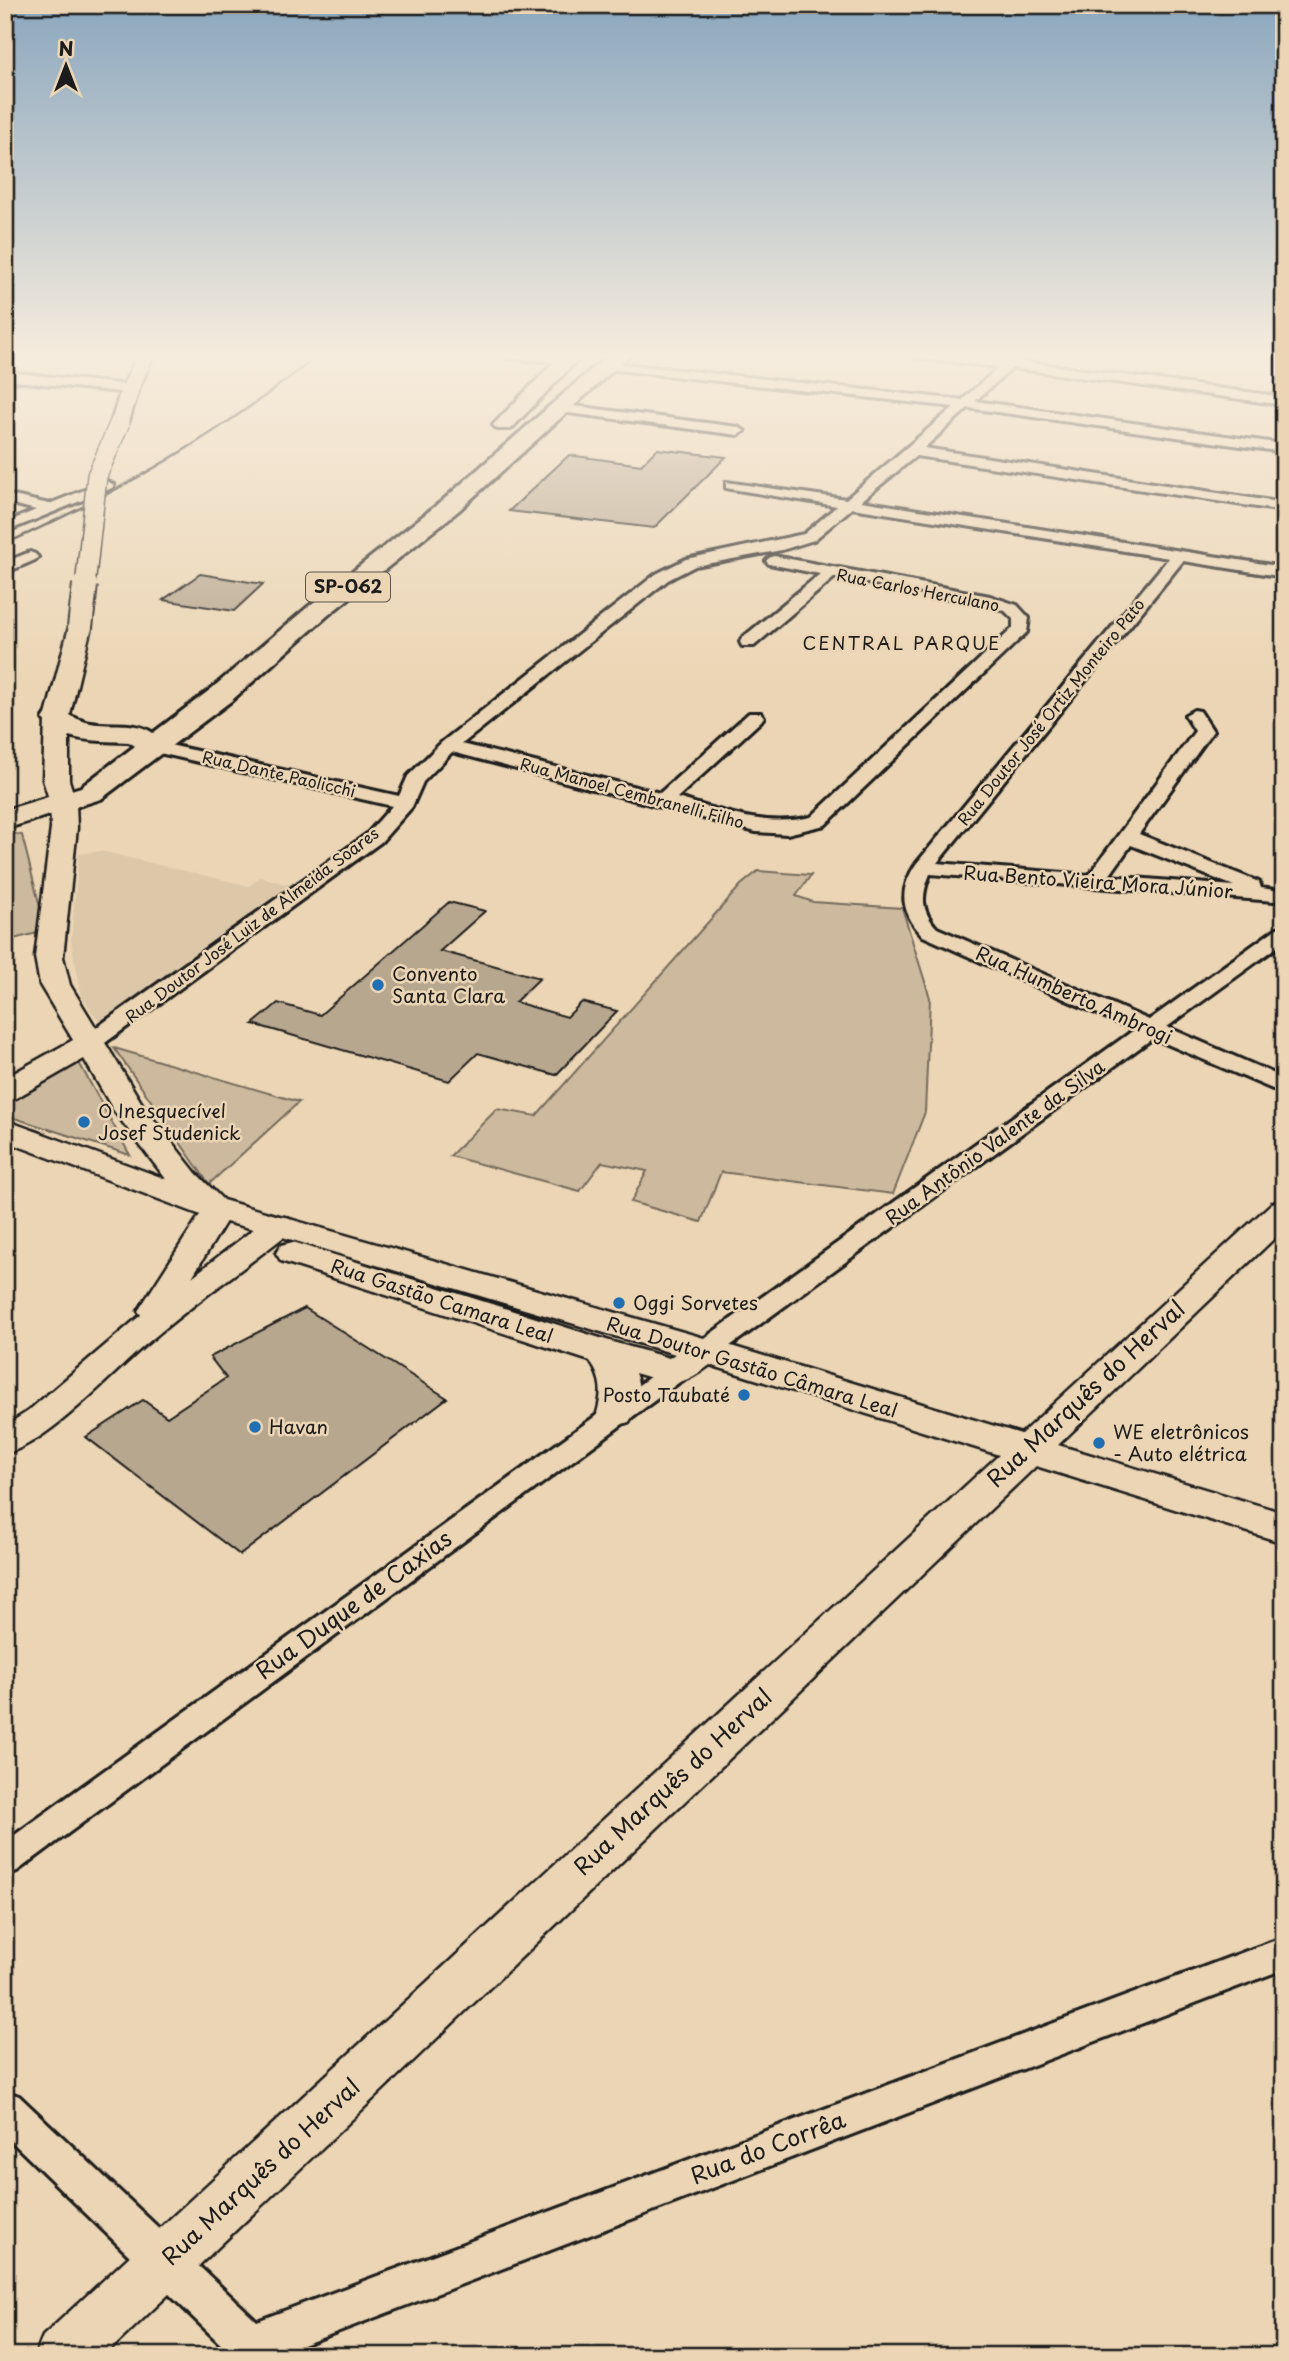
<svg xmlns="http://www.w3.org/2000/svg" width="1289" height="2361" font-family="'Playpen Sans',sans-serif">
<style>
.built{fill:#dcc7a9}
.green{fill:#cdba9e;stroke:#746b5d;stroke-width:2}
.building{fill:#b8a78f;stroke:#1c1c1c;stroke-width:2}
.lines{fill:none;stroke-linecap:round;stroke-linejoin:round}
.minor-casing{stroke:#1c1c1c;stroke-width:6}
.tertiary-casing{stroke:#1c1c1c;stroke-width:5}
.secondary-casing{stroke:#1c1c1c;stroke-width:5}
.primary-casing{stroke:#1c1c1c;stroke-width:6}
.minor{fill:#ebd5b4;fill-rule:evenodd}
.tertiary{fill:#ebd5b4;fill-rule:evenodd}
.secondary{fill:#ebd5b4;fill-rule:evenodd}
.primary{fill:#ebd5b4;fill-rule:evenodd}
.rail{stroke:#1c1c1c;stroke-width:2.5}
.secondary-bridge-far1-casing{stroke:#1c1c1c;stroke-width:22;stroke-linecap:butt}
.secondary-bridge-casing{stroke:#1c1c1c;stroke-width:28;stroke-linecap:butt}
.secondary-bridge-far1{stroke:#ebd5b4;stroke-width:19}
.secondary-bridge{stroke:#ebd5b4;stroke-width:24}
.poi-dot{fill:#1f6fb2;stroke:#ebd5b4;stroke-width:2.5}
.labels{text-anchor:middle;stroke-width:5;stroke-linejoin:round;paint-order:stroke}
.far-street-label{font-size:16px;fill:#1c1c1c;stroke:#ebd5b4}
.shield{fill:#ebd5b4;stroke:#5a544a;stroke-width:2}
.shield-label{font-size:18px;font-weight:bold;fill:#1c1c1c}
.far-neighbourhood-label{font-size:18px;letter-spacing:2px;fill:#1c1c1c;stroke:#ebd5b4}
.street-label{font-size:19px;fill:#1c1c1c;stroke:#ebd5b4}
.poi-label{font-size:19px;fill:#1c1c1c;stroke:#ebd5b4;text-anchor:start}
.near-street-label{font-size:23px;fill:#1c1c1c;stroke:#ebd5b4}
</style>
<rect width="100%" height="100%" fill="#ebd5b4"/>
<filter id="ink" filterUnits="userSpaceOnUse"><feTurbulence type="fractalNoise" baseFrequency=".0143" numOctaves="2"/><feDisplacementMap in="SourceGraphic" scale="14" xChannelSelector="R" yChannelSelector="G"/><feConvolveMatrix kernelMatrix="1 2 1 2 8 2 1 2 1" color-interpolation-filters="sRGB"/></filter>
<g filter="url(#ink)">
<path class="built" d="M100 851 249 886 260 877 300 888 104 1028 82 997 71 941 79 854Z"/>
<path class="green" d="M5 832 22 835 46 931 5 941Z
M758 871 811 875 796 896 813 902 902 908 930 998 925 1112 893 1194 721 1172 701 1222 631 1202 647 1171 602 1162 580 1191 450 1156 497 1109 536 1116 741 885Z
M114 1048 299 1102 209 1184Z
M77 1059 130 1155 5 1115V1106Z"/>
<path class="building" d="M657 449 726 457 654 528 509 511 569 455 641 465Z
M200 574 263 584 234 611 163 600Z
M449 902 485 911 440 951 540 978 515 1002 567 1017 582 1002 617 1011 556 1075 478 1053 449 1081 253 1024 278 1003 320 1015Z
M305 1308 447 1398 240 1555 86 1437 143 1400 167 1417 226 1378 210 1357Z"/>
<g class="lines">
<defs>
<path id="minor" d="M499 354C517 354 562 349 575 359L569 363 505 358Z
M910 354H952L1006 360 1013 354H1026L1019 361 1284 397V405L1012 368 975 401 1284 444V452L968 408 924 448 1284 503V511L916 456 861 501 1284 567V577L1183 561 937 863 1089 875 1195 731 1185 715 1194 710 1200 711 1213 731 1139 834 1259 882 1261 888 1281 891 1284 894 1281 899 1274 901 930 874C921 896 921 911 937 928L1149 1020 1277 928 1284 926V942L1167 1027 1284 1078V1094L1153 1038 715 1357 705 1360 695 1357 691 1351 695 1345 1134 1030 923 936C901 913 898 891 916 864L1169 558 852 508 814 540 782 550 695 566 668 580 462 744 660 793 749 713H761L764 717 761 721 677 798C724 811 763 828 811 817L1013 628V619L1005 611 987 605 835 577 754 646H742L740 642 742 638 820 574 769 564 766 561 769 558 774 556 990 596 1017 605 1029 618 1027 632 825 825 787 834 756 832 452 752 423 782 412 807 381 842 98 1048H82L79 1043 82 1038 367 834 392 806 146 750 143 746 146 742 152 741 399 796 408 776 442 742 656 574 686 559 804 534 837 506 731 489 726 488V482L846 499 954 407 608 369 604 368V362L962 400 999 367 916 358ZM1131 845 1234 886 1109 876Z
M5 372 130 385 136 389 130 393 5 380Z
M558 404 738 427 745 431 738 435 553 411 551 408Z
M107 481 114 485 112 488 5 532V523L36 510 5 502V494L49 504Z
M30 552 35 554 38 557 35 560 5 573V562Z
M675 1363 685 1366 689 1372 685 1378 17 1871 5 1876V1842L665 1366Z
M1284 1937V1969L282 2353 283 2356H233L5 2135V2091L19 2096 257 2321Z"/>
<path id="tertiary" d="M218 1201 229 1203 233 1210 192 1277 268 1218 279 1216 290 1218 294 1225 290 1232C244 1268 196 1302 151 1340 111 1373 53 1440 5 1454V1426L27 1412 141 1315 138 1311 203 1210 207 1203Z"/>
<path id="secondary" d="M138 354H154L139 389 129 422 120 427 114 426 111 422 121 389Z
M80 620 88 622 91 627 69 719V780L76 802 77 828 63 957 70 985 144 1107 196 1173 223 1200 718 1342 1021 1434 1272 1203 1284 1200V1229L1058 1445 1284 1513V1543L1036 1466 104 2356H35L43 2336 999 1455 710 1365C676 1390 674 1384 635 1373 642 1390 639 1407 629 1422L616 1426 603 1422 597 1413C603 1392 602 1379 590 1361L281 1261 276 1253 281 1245 293 1242 616 1343 669 1358 675 1354 269 1233 206 1217 5 1141V1120L166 1179 114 1111 84 1059 16 1098 5 1100V1078L73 1040 40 985 35 957 51 828 50 802 43 780 45 719 69 627 72 622Z"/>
<path id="primary" d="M562 354H583L511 429H497L493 425 497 421Z
M609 354H631L458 511 327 616 231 701 101 799 5 829V810L81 787 135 746 129 742C103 741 60 743 43 719L47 713C65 709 74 720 91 723 111 727 135 720 153 733L211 689 309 606 442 501Z"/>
</defs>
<use href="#minor" class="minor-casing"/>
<use href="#tertiary" class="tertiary-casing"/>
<use href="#secondary" class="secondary-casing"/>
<use href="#primary" class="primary-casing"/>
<use href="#minor" class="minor"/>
<use href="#tertiary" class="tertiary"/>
<use href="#secondary" class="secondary"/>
<use href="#primary" class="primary"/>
<path class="rail" d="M5 544C119 493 223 433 319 354"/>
<defs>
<path id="secondary-bridge-far1" d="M85 587 97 476 120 422"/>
<path id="secondary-bridge" d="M80 627 85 585"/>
</defs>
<use href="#secondary-bridge-far1" class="secondary-bridge-far1-casing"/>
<use href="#secondary-bridge" class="secondary-bridge-casing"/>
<use href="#secondary-bridge-far1" class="secondary-bridge-far1"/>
<use href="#secondary-bridge" class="secondary-bridge"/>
</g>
</g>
<linearGradient id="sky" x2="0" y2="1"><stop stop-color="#8ba7be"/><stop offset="0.52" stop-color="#f6ecdd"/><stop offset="1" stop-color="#f6ecdd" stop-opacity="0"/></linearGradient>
<rect width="1289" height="685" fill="url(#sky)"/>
<g class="poi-dot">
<circle cx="378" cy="985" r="7"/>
<circle cx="84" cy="1122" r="7"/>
<circle cx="619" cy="1303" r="7"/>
<circle cx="744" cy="1395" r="7"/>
<circle cx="255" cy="1427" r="7"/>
<circle cx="1099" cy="1443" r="7"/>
</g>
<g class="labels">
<g class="far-street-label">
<text transform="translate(918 590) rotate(11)" y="6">Rua Carlos Herculano</text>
<text transform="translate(1051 712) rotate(-51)" y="6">Rua Doutor José Ortiz Monteiro Pato</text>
<text transform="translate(279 774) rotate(13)" y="6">Rua Dante Paolicchi</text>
<text transform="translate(632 793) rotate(15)" y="6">Rua Manoel Cembranelli Filho</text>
<text transform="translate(252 925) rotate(-37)" y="6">Rua Doutor José Luiz de Almeida Soares</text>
</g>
<rect class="shield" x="306" y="572.5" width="84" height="29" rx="5"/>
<g class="shield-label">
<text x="348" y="593">SP-062</text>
</g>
<g class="far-neighbourhood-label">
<text x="902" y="650">CENTRAL PARQUE</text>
</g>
<g class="street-label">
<text transform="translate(1098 882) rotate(4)" y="7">Rua Bento Vieira Mora Júnior</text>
<text transform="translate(1074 995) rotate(24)" y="7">Rua Humberto Ambrogi</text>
<text transform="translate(995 1142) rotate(-36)" y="7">Rua Antônio Valente da Silva</text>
<text transform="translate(442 1301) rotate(18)" y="7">Rua Gastão Camara Leal</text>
<text transform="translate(752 1367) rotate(17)" y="7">Rua Doutor Gastão Câmara Leal</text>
</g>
<g class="poi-label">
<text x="392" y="981">Convento<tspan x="392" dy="22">Santa Clara</tspan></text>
<text x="98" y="1118">O Inesquecível<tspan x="98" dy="22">Josef Studenick</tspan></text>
<text x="633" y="1310">Oggi Sorvetes</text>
<text x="730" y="1402" text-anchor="end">Posto Taubaté</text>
<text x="269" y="1434">Havan</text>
<text x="1113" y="1439">WE eletrônicos<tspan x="1113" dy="22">- Auto elétrica</tspan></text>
</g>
<g class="near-street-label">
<text transform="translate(1086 1394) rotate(-43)" y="8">Rua Marquês do Herval</text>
<text transform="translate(354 1605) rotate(-36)" y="8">Rua Duque de Caxias</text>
<text transform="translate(673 1782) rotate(-43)" y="8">Rua Marquês do Herval</text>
<text transform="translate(768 2148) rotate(-21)" y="8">Rua do Corrêa</text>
<text transform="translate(261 2172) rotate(-43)" y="8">Rua Marquês do Herval</text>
</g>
</g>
<rect width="1289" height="2361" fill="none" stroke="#ebd5b4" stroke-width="28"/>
<rect x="14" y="14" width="1261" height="2333" fill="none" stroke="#1c1c1c" stroke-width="2.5" filter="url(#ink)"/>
<g transform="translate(66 66)" stroke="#ebd5b4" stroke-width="5" paint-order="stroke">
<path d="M0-5L12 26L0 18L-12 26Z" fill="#1c1c1c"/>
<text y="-10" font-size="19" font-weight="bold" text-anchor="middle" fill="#1c1c1c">N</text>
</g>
</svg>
